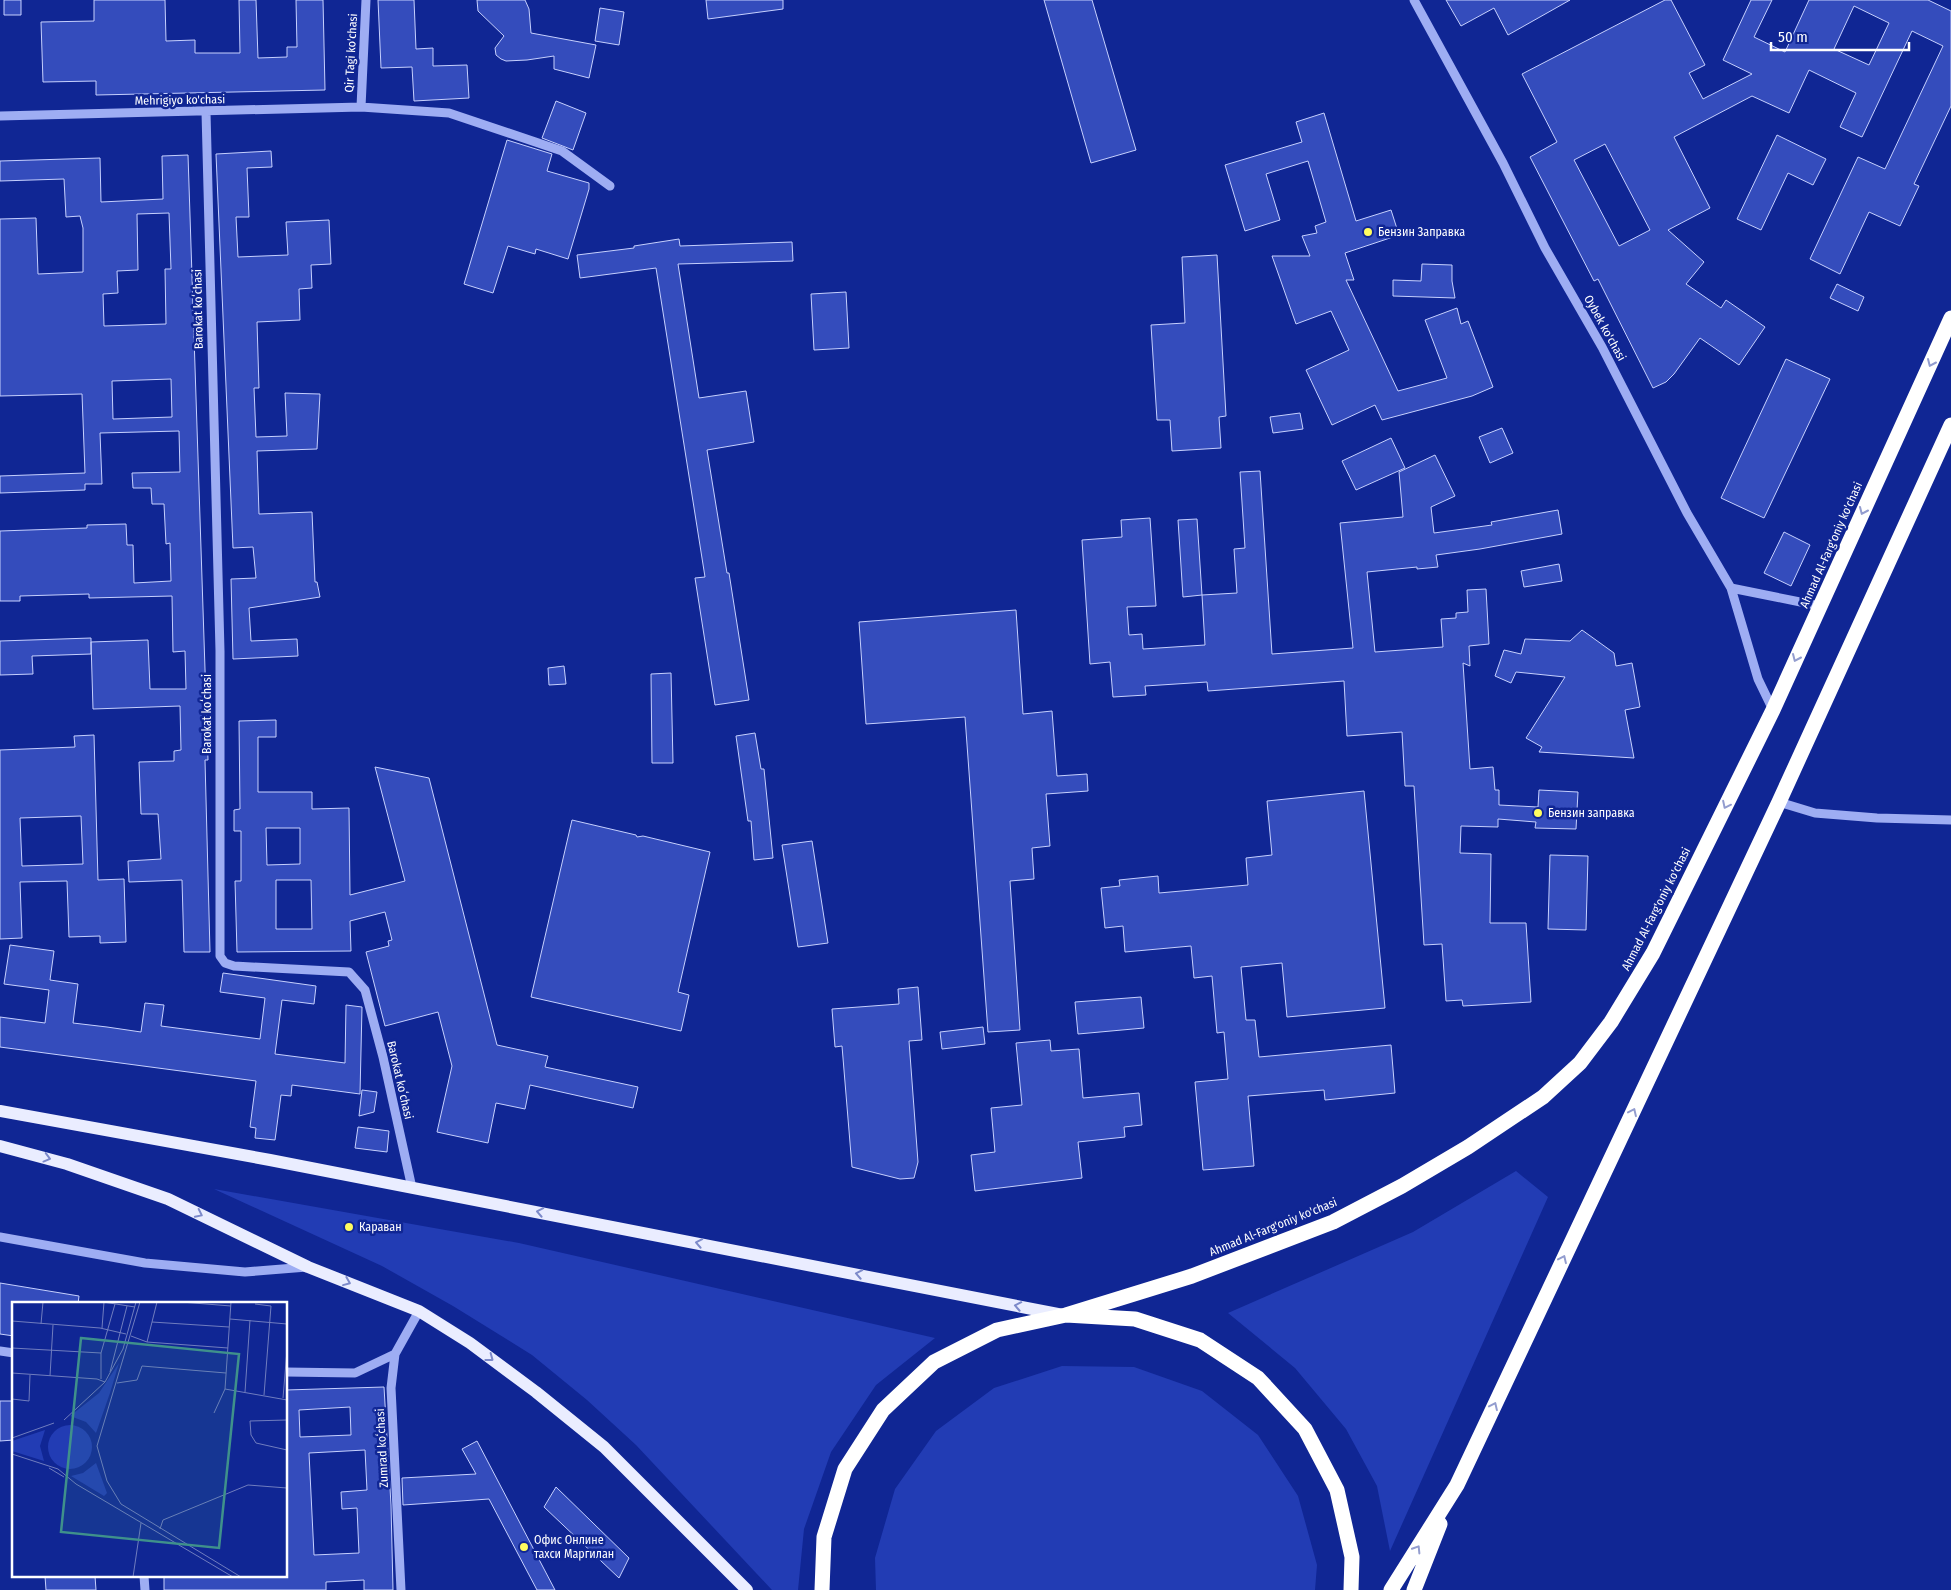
<svg xmlns="http://www.w3.org/2000/svg" width="1951" height="1590" font-family="'Fira Sans Condensed',sans-serif">
<style>
.green{fill:#223cb4}
.building{fill:#344cbc;stroke:#c6d0fe;fill-rule:evenodd}
.lines{fill:none;stroke-linecap:round;stroke-linejoin:round}
.minor{stroke:#9eadf3;stroke-width:9}
.major{stroke:#eaedff;stroke-width:12}
.highway{stroke:#fff;stroke-width:15}
.oneway{stroke:#939dcf}
.oneway2{stroke:#7d8aca}
.poi-dot{fill:#fffc60;stroke:#102694;stroke-width:2}
.labels{text-anchor:middle;stroke-width:5;stroke-linejoin:round;paint-order:stroke}
.street-label{font-size:12px;fill:#fff;stroke:#102694}
.poi-label{font-size:12px;fill:#fff;stroke:#102694;text-anchor:start}
.inset-road{fill:none;stroke:#707dbf;stroke-width:1}
.view{fill:#3f918b;fill-opacity:0.15;stroke:#3f918b;stroke-width:2.5}
.inset-edge{fill:none;stroke:#fff;stroke-width:2.5}
</style>
<rect width="100%" height="100%" fill="#102694"/>
<path class="green" d="M1516 1171 1548 1197 1390 1551 1377 1486 1346 1429 1295 1368 1228 1313 1413 1232Z
M214 1189 519 1243 935 1338 876 1385 831 1452 804 1529 798 1590H772L636 1445 587 1400 532 1355 453 1306 382 1266Z
M1062 1366 1134 1367 1202 1391 1258 1435 1298 1496 1317 1565 1315 1590H876L875 1558 895 1489 936 1431 994 1388Z"/>
<path class="building" d="M4 0H21V15H4Z
M94 0H165L166 41 195 40V53H240L239 0H256L258 58 287 57V47H297L296 0H323L325 90 96 95V81L43 82 41 22 94 21Z
M378 0H414L416 49 433 48V66L467 65 469 98 414 101 412 67 381 68Z
M477 0H525L529 9 531 33 596 45 589 78 554 69V56L527 60 506 61 501 59 496 55 495 48 504 36 478 11Z
M706 0H783V9L708 19Z
M1044 0H1092L1136 150 1091 163Z
M1446 0H1570L1508 35 1494 8 1461 26Z
M1665 0H1671L1705 65 1689 73 1703 99 1752 74 1723 60 1751 0H1772L1754 37 1785 52 1809 0H1928L1951 11V106L1914 184 1919 186 1900 226 1869 212 1840 274 1810 259 1858 157 1885 169 1943 46 1912 31 1862 137 1840 127 1856 93 1809 70 1789 113 1752 96 1674 137 1710 208 1668 230 1704 262 1686 284 1721 308 1726 300 1765 327 1739 365 1700 338 1674 374 1666 382 1653 388 1598 279 1594 281 1530 157 1557 142 1522 74ZM1854 6 1889 23 1869 65 1834 49ZM1605 144 1650 230 1619 246 1574 160Z
M600 8 624 12 619 45 595 41Z
M556 101 586 113 573 150 542 138Z
M1324 113 1356 221 1391 210 1399 235 1345 253 1354 280H1346L1398 391 1447 378 1425 320 1457 308 1461 324 1468 321 1493 387 1472 396 1382 420 1375 405 1332 425 1306 370 1349 350 1331 311 1296 324 1272 256H1310L1302 236 1317 233 1315 226 1326 222 1308 161 1266 174 1280 220 1245 231 1225 165 1302 142 1296 122Z
M1777 135 1826 159 1813 185 1788 173 1761 230 1737 219Z
M507 140 552 154 547 171 589 183V189L568 259 536 249 535 254 508 246 493 293 464 284Z
M271 151 272 167 247 168 249 217H236L238 257 288 255 286 222 329 220 331 264 311 265 312 288 299 289 300 320 257 322 259 388H254L256 437 287 436 285 393 320 394 317 449 257 451 259 514 312 512 315 582H317L320 597 249 608 251 641 297 639 298 656 233 659 231 579 256 578 253 547 233 548 216 154Z
M188 155 208 760H205L210 952H184L182 880 129 882 128 861 161 859 158 814H141L139 762 174 761V751L181 750 180 706 93 709 91 642 148 640 150 689H186L185 651 173 652 172 596 89 598V594L20 596V601H0V531L87 528V525L126 524 127 545H133L134 583 171 581 170 543 166 544 164 504H152L151 488H133L132 473 180 472 179 431 100 433 102 484H85V490L0 493V476L85 473 82 394 0 396V219L36 218 38 274 83 272V228L80 216 66 217 64 179 0 181V161L100 158 101 202 163 199 162 156ZM169 213 171 269H165L166 324 104 326 103 294 118 293 117 271 138 270 137 214ZM171 379 172 417 113 419 112 381Z
M679 239 680 246 792 242 793 261 678 264 699 398 746 391 754 442 707 450 727 573H729L749 700 715 705 695 578 705 577 656 268 580 278 577 255 634 248V246Z
M1217 255 1226 416 1219 417 1221 448 1172 451 1170 420H1157L1151 325 1185 323 1182 257Z
M1422 264 1452 265V281L1455 298 1393 296V280L1421 281Z
M1837 284 1864 297 1858 311 1830 298Z
M846 292 849 348 814 350 811 294Z
M1786 359 1830 379 1764 518 1721 498Z
M1300 413 1303 429 1273 433 1270 417Z
M1502 428 1513 453 1490 463 1479 437Z
M1391 438 1405 468 1356 490 1342 461Z
M1435 455 1455 496 1431 507 1434 533 1492 525 1491 522 1558 510 1562 534 1480 549 1436 555 1438 567 1417 569V567L1367 572 1375 652 1443 647 1441 619 1456 618V613L1468 612 1467 590 1486 589 1489 644 1469 646 1470 666 1463 663 1470 769 1493 767 1495 790H1499V805L1538 807 1539 790 1578 792 1576 829 1535 828 1536 822 1498 819V827L1461 826 1460 853 1491 854 1490 923H1526L1531 1002 1463 1006 1462 1000 1446 1001 1442 944 1424 945 1414 786H1405L1402 732 1347 736 1344 681 1208 691 1207 682 1145 686 1146 695 1113 697 1110 662 1090 664 1082 540 1122 537 1121 520 1150 518 1156 606 1127 607 1129 635 1142 634 1143 649 1205 645 1202 595 1237 593 1234 549 1245 548 1240 472 1260 471 1272 654 1353 648 1340 523 1403 517 1399 472Z
M1197 519 1202 595 1183 597 1178 520Z
M1784 532 1810 545 1791 586 1764 573Z
M1559 564 1562 581 1524 587 1521 571Z
M1016 610 1023 714 1052 711 1057 776 1087 774 1088 791 1046 794 1050 846 1032 848 1034 879 1010 881 1020 1030 988 1032 965 717 866 724 859 622Z
M1582 630 1614 653 1616 666 1632 663 1640 707 1625 710 1634 758 1539 752 1542 747 1526 738 1565 677 1516 672 1511 683 1495 676 1504 650 1521 654 1525 639 1570 641Z
M91 638V654L32 656 33 674 0 675V641Z
M564 666 566 684 549 685 548 668Z
M671 673 673 763H652L651 674Z
M276 720V737H258V792H312V809L349 808 350 895 405 881 375 767 429 778 497 1045 548 1056 545 1067 638 1087 633 1108 530 1085 525 1109 496 1103 488 1143 437 1132 452 1066 438 1012 385 1026 366 952 389 946 388 941 392 940 385 912 350 921 351 951 237 952 235 881H241V831H234V810L240 809 239 721ZM266 828H300V864L267 865ZM276 880H311L312 929H276Z
M755 733 761 769H764L773 858 754 860 751 821H748L736 736Z
M94 735 98 880 124 879 126 942 100 943V936L69 937 67 881 20 882 22 938 0 939V750L75 747 74 736ZM81 816 83 864 22 866 20 818Z
M1364 791 1385 1008 1287 1017 1282 963 1241 967 1246 1020H1255L1259 1057 1391 1045 1395 1093 1325 1100 1324 1090 1248 1096 1254 1166 1203 1170 1195 1082 1228 1079 1224 1032 1217 1033 1212 976 1194 978 1191 946 1125 952 1123 926 1105 928 1101 888 1120 886 1119 880 1158 876 1159 893 1248 885 1246 858 1272 855 1267 801Z
M572 820 636 835 637 837 643 836 710 852 678 992 689 995 681 1031 531 997Z
M812 841 828 943 798 947 782 845Z
M1550 855 1588 856 1586 930 1548 929Z
M10 945 54 951 50 980 78 984 73 1023 107 1027 141 1032 145 1003 164 1005 161 1026 260 1039 265 998 220 992 223 973 316 986 314 1004 282 1000 275 1054 345 1063 346 1005 362 1007 360 1094 292 1085 291 1096 281 1095 275 1140 255 1138 256 1128 250 1127 256 1081 0 1047V1017L45 1023 49 990 4 984Z
M918 987 922 1040 909 1041 918 1162 914 1178 900 1179 852 1167 842 1046 835 1047 832 1009 899 1004 898 989Z
M1141 997 1144 1028 1078 1034 1075 1002Z
M983 1027 985 1044 942 1049 940 1032Z
M1050 1040 1051 1051 1079 1049 1083 1098 1139 1093 1142 1125 1124 1127 1125 1137 1078 1142 1082 1178 975 1191 971 1155 995 1152 991 1108 1022 1105 1016 1043Z
M362 1090 377 1092 374 1112 359 1116Z
M358 1127 389 1131 387 1152 355 1148Z
M0 1283 79 1296 78 1304H14V1336L0 1334Z
M384 1387 391 1505 393 1590H364V1580L326 1582V1590H164V1576H286V1390ZM350 1407 351 1435 300 1437 299 1410ZM365 1450 367 1490 341 1492 342 1509 357 1508 359 1553 314 1555 309 1453Z
M0 1401H14V1440L0 1441Z
M477 1441 532 1546 555 1590H537L489 1499 403 1505 402 1478 476 1474 462 1449Z
M556 1487 629 1558 619 1578 544 1507Z
M45 1576H95L96 1590H46Z"/>
<g class="lines">
<path class="minor" d="M1414 0 1503 163 1545 248 1602 347 1687 513 1731 588 1820 606
M361 107 366 0
M206 112 220 651V956L225 963 234 966 349 972 365 990 383 1057 412 1188
M0 116 361 107 449 113 562 151 610 186
M1731 588 1758 679 1773 710
M1779 802 1815 813 1877 818 1951 820
M0 1237 145 1263 245 1272 307 1267
M0 1351 14 1353
M286 1372 355 1373 395 1354
M144 1576 145 1590
M401 1590 391 1388 395 1354 419 1311"/>
<path class="major" d="M0 1111 270 1160 1063 1315
M0 1146 67 1164 168 1199 308 1267 419 1311 470 1343 536 1392 604 1447 747 1590"/>
<path class="highway" d="M1066 1315 1192 1276 1333 1222 1402 1186 1468 1147 1543 1097 1580 1063 1611 1022 1653 953 1773 710 1951 318
M822 1590 824 1537 845 1469 883 1410 934 1362 997 1330 1066 1315 1135 1319 1200 1340 1258 1378 1305 1429 1337 1490 1352 1557 1351 1590
M1391 1590 1457 1485 1779 802 1951 425
M1414 1590 1440 1524"/>
</g>
<defs><path id="oneway-chevron" d="M-2-3.5L2.5 0L-2 3.5" fill="none" stroke-width="1.6" stroke-linecap="round" stroke-linejoin="round" transform="scale(1.25)"/></defs>
<g class="oneway">
<use href="#oneway-chevron" transform="translate(1931 363) rotate(114)"/>
<use href="#oneway-chevron" transform="translate(1863 511) rotate(114)"/>
<use href="#oneway-chevron" transform="translate(1796 658) rotate(114)"/>
<use href="#oneway-chevron" transform="translate(1726 805) rotate(116)"/>
<use href="#oneway-chevron" transform="translate(1633 1112) rotate(-65)"/>
<use href="#oneway-chevron" transform="translate(1563 1259) rotate(-65)"/>
<use href="#oneway-chevron" transform="translate(1494 1406) rotate(-65)"/>
<use href="#oneway-chevron" transform="translate(1417 1549) rotate(-58)"/>
</g>
<g class="oneway2">
<use href="#oneway-chevron" transform="translate(47 1158) rotate(15)"/>
<use href="#oneway-chevron" transform="translate(540 1212) rotate(-169)"/>
<use href="#oneway-chevron" transform="translate(199 1214) rotate(26)"/>
<use href="#oneway-chevron" transform="translate(699 1243) rotate(-169)"/>
<use href="#oneway-chevron" transform="translate(859 1274) rotate(-169)"/>
<use href="#oneway-chevron" transform="translate(347 1282) rotate(22)"/>
<use href="#oneway-chevron" transform="translate(1018 1306) rotate(-169)"/>
<use href="#oneway-chevron" transform="translate(490 1358) rotate(37)"/>
</g>
<g class="poi-dot">
<circle cx="1368" cy="232" r="5"/>
<circle cx="1538" cy="813" r="5"/>
<circle cx="349" cy="1227" r="5"/>
<circle cx="524" cy="1547" r="5"/>
</g>
<g class="labels">
<g class="street-label">
<text transform="translate(351 53) rotate(-87)" y="4">Qir Tagi ko'chasi</text>
<text transform="translate(180 100) rotate(-1)" y="4">Mehrigiyo ko'chasi</text>
<text transform="translate(198 309) rotate(-91)" y="4">Barokat koʻchasi</text>
<text transform="translate(1605 328) rotate(61)" y="4">Oybek ko'chasi</text>
<text transform="translate(1831 545) rotate(-66)" y="4">Ahmad Al-Farg'oniy ko'chasi</text>
<text transform="translate(207 714) rotate(-90)" y="4">Barokat koʻchasi</text>
<text transform="translate(1656 909) rotate(-63)" y="4">Ahmad Al-Farg'oniy ko'chasi</text>
<text transform="translate(400 1080) rotate(77)" y="4">Barokat koʻchasi</text>
<text transform="translate(1273 1227) rotate(-22)" y="4">Ahmad Al-Farg'oniy ko'chasi</text>
<text transform="translate(382 1448) rotate(-93)" y="4">Zumrad koʻchasi</text>
</g>
<g class="poi-label">
<text x="1378" y="236">Бензин Заправка</text>
<text x="1548" y="817">Бензин заправка</text>
<text x="359" y="1231">Караван</text>
<text x="534" y="1544">Офис Онлине<tspan x="534" dy="14">тахси Маргилан</tspan></text>
</g>
</g>
<g transform="translate(12 1302)">
<rect width="275" height="275" fill="#102694"/>
<path d="M107 61 98 91 84 131 74 120 58 114 87 91ZM36 145a22 22 0 1 1 44 0a22 22 0 1 1-44 0ZM33 128 28 144 32 159 0 149V139ZM84 161 95 191 92 194 59 174 71 171Z" fill="#223cb4"/>
<path class="inset-road" d="M91 0 123 5M169 0 219 4M243 2 259 4 252 93M218 17 275 22M0 19 88 26 114 32M140 20 217 25M29 22 31 0M90 26 92 0M119 34 135 40 216 46M135 40 145 0M0 46 89 51M98 70 115 4M0 71 85 77 93 80M38 74 41 23M89 77V51L103 2M105 81 125 78 130 64 214 71M213 87 275 98M233 90 238 18M271 96 275 48M0 97 17 99 18 73M202 111 213 87 219 0M52 118 93 80 111 47 124 0M275 118 238 119 239 133 244 141 275 148M0 136 42 121M85 144 128 0M85 144 95 179 109 202 229 275M0 152 46 167 64 182 221 275M37 166 52 175M148 227 151 218 236 183 275 186M121 275 129 221"/>
<path class="view" d="M69 36 227 52 207 246 49 230Z"/>
<rect width="275" height="275" class="inset-edge"/>
</g>
<path d="M1771 42v8h138v-8" fill="none" stroke="#ffffff" stroke-width="2.5"/>
<text x="1778" y="42" font-size="15" fill="#ffffff" stroke="#102694" stroke-width="4" paint-order="stroke">50 m</text>
</svg>
